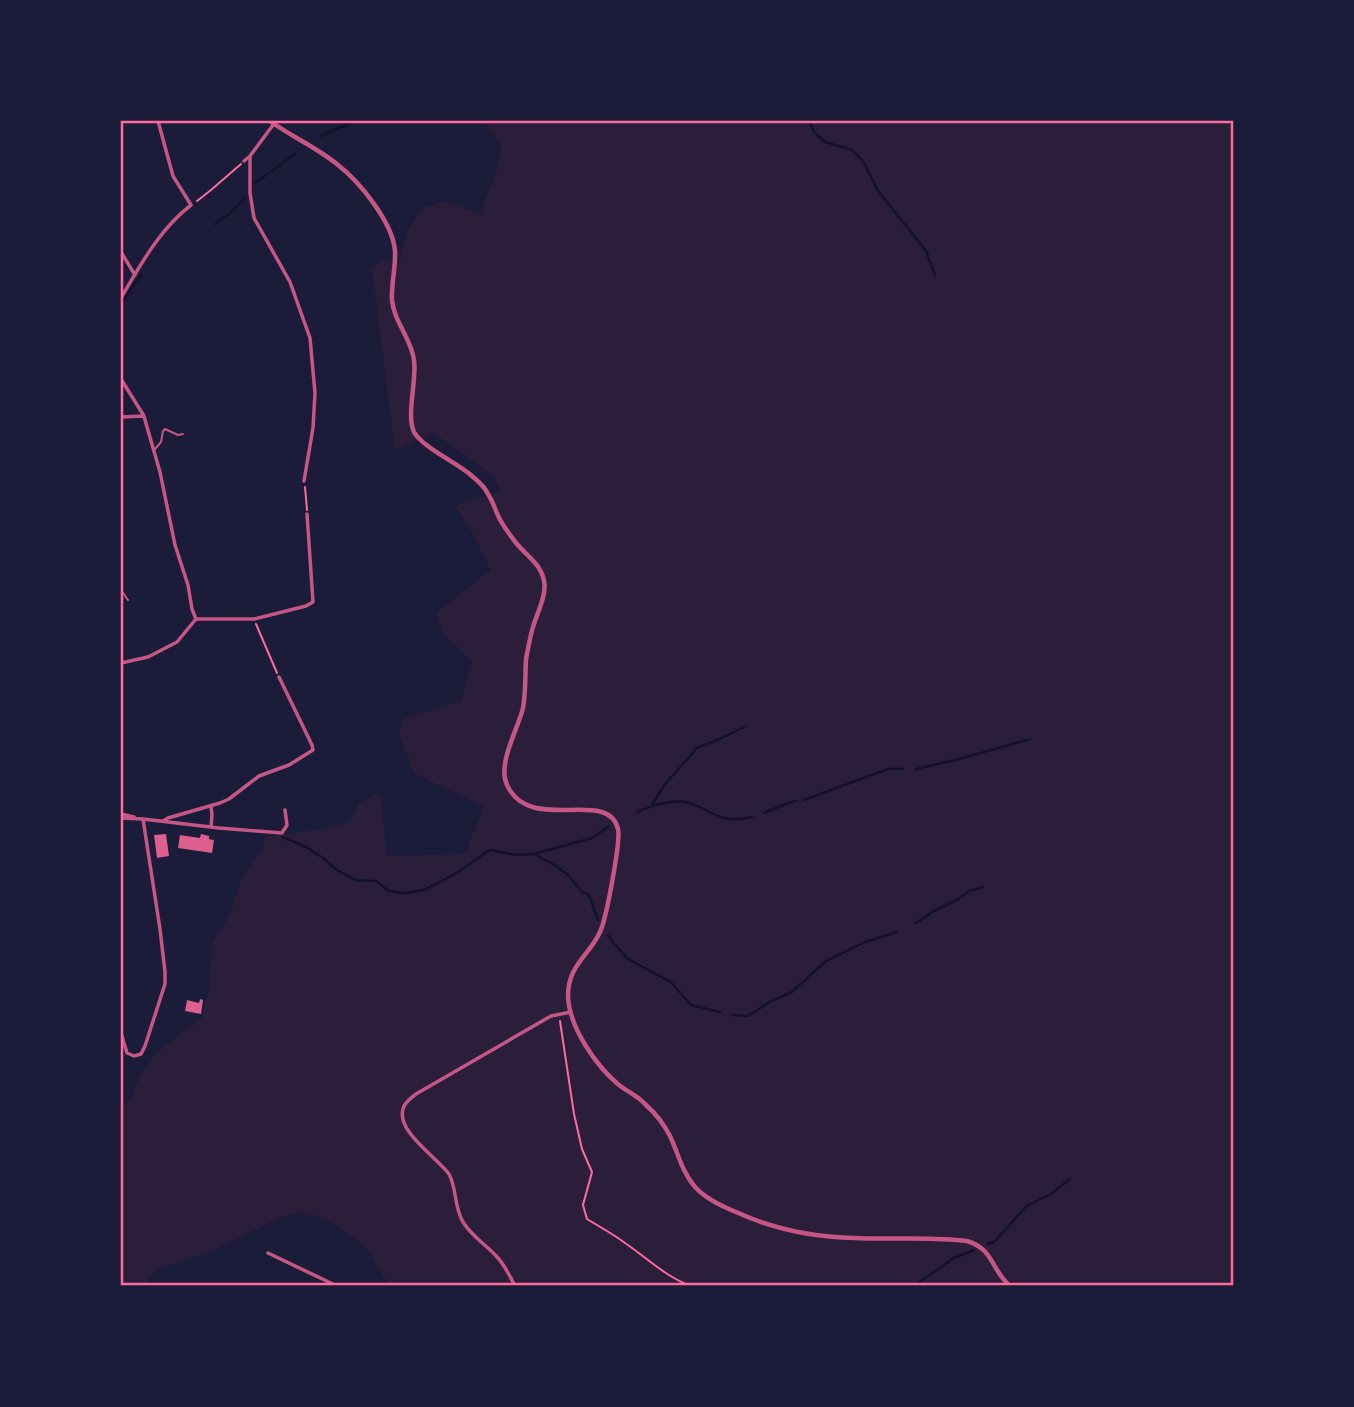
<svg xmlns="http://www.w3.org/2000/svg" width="1354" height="1407" font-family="Jost,sans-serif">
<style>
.green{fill:#2a1e3b}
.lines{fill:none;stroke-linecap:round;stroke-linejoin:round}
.stream{stroke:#12122b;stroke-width:2.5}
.building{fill:#dd5f8e}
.path{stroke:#ff6b9d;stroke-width:2}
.service{stroke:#c65784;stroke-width:2}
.minor{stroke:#c65784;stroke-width:3.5}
.tertiary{stroke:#c65784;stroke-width:4.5}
.neatline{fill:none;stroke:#ff6b9d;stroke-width:2.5}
</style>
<rect width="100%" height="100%" fill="#1b1b3a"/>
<path class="green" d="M484 121H1233V1286H389L373 1258 358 1240 331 1223 306 1212 286 1215 214 1250 156 1269 144 1286H121V1109L132 1096 141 1074 158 1051 202 1018 209 989 212 943 229 916 243 876 263 848 264 837 324 829 350 822 359 803 380 792 387 856 465 854 484 806 415 774 399 734 403 719 460 702 473 661 444 636 436 613 491 570 471 531 455 506 502 490 492 475 434 433 395 450 372 268 381 260 399 263 408 231 421 209 444 201 480 213 494 179 502 148Z"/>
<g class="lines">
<path class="stream" d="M809 121 814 132 825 142 852 150 863 161 878 191 926 251 935 275
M321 136 350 123
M255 183 295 154
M215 224 229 214 245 198
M121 303 141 275
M916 769 959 759 1030 739
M804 800 888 769H903
M652 805 665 784 697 748 722 738 744 727
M637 812C651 806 675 798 690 803 716 813 721 824 752 817
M764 813 788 803 796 801
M283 837 306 847 323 858 337 870 355 880 376 881 389 891 404 893 424 890 455 874 490 850 516 855 534 854 558 867 570 877 582 892 589 895 598 920
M534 854 592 838 609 826
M916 923 934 911 957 900 969 891 983 887
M608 935 615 945 628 959 671 982 691 1005 720 1012
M732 1015 748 1016 771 1001 792 992 826 961 865 942 897 932
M988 1244 994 1242 1027 1206 1051 1194 1070 1179
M914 1286 954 1258 974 1250"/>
</g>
<path class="building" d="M166 834 169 856 157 858 154 835Z
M201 834 209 836V839L214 840 212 853 178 848 180 835 200 838Z
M200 999 203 1000 201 1014 185 1011 187 1000 199 1003Z"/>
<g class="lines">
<path class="path" d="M197 201 211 190 241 164
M305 487 307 510
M256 624 277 673
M560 1021 574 1114 582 1149 592 1172 583 1205 587 1219C600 1227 613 1234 625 1243 647 1258 666 1277 691 1286"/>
<path class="service" d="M155 449 161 442 163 431 165 429 178 435 183 434
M121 590 128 600"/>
<path class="minor" d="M250 156V193L254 218 290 282 310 338 315 393 313 428 304 481
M244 161 250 156 276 121
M121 252 135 275
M121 298C141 264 159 230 191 205L173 176 158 121
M121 379 144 416 147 427 160 472 175 545 188 585 192 609 196 619
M121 417 143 416
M121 663 148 657 177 642 196 619H254L306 606 313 602 307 514
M211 806 212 815 211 827
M121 814 134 817
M121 818 143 819 219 828 282 833 287 825 285 810
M163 821 168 818 220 803 229 799 259 776 289 765 313 750 312 745 279 677
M121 1033 127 1053 134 1056 141 1054 145 1046 165 984V972L160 929 143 819
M268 1253 337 1286
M515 1286C510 1276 505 1266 498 1258 487 1245 472 1237 463 1222 454 1207 457 1189 449 1174 437 1157 393 1130 404 1106 407 1101 412 1097 416 1094L551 1016 571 1012"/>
<path class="tertiary" d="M270 121C292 137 318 148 338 165 360 182 393 223 395 251 396 267 391 284 392 300 394 322 411 338 414 360 417 380 406 415 414 432 423 448 458 463 472 476 478 481 485 487 488 494 494 503 496 514 502 523 506 530 511 536 516 543 527 556 541 564 544 581 547 595 537 613 533 627 530 637 528 649 526 659 525 675 526 692 523 708 518 729 497 764 507 785 530 835 608 787 618 829 621 841 606 920 600 932 589 956 568 965 568 996 569 1027 596 1066 619 1085 628 1092 638 1096 645 1104 655 1113 664 1124 670 1136 678 1153 682 1172 695 1187 706 1199 721 1206 736 1212 773 1229 813 1237 854 1238 891 1240 930 1236 967 1241 994 1249 991 1270 1010 1286"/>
</g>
<rect width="1354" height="1407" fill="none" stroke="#1b1b3a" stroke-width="245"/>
<rect x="122" y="122" width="1110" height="1162" class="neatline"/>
</svg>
